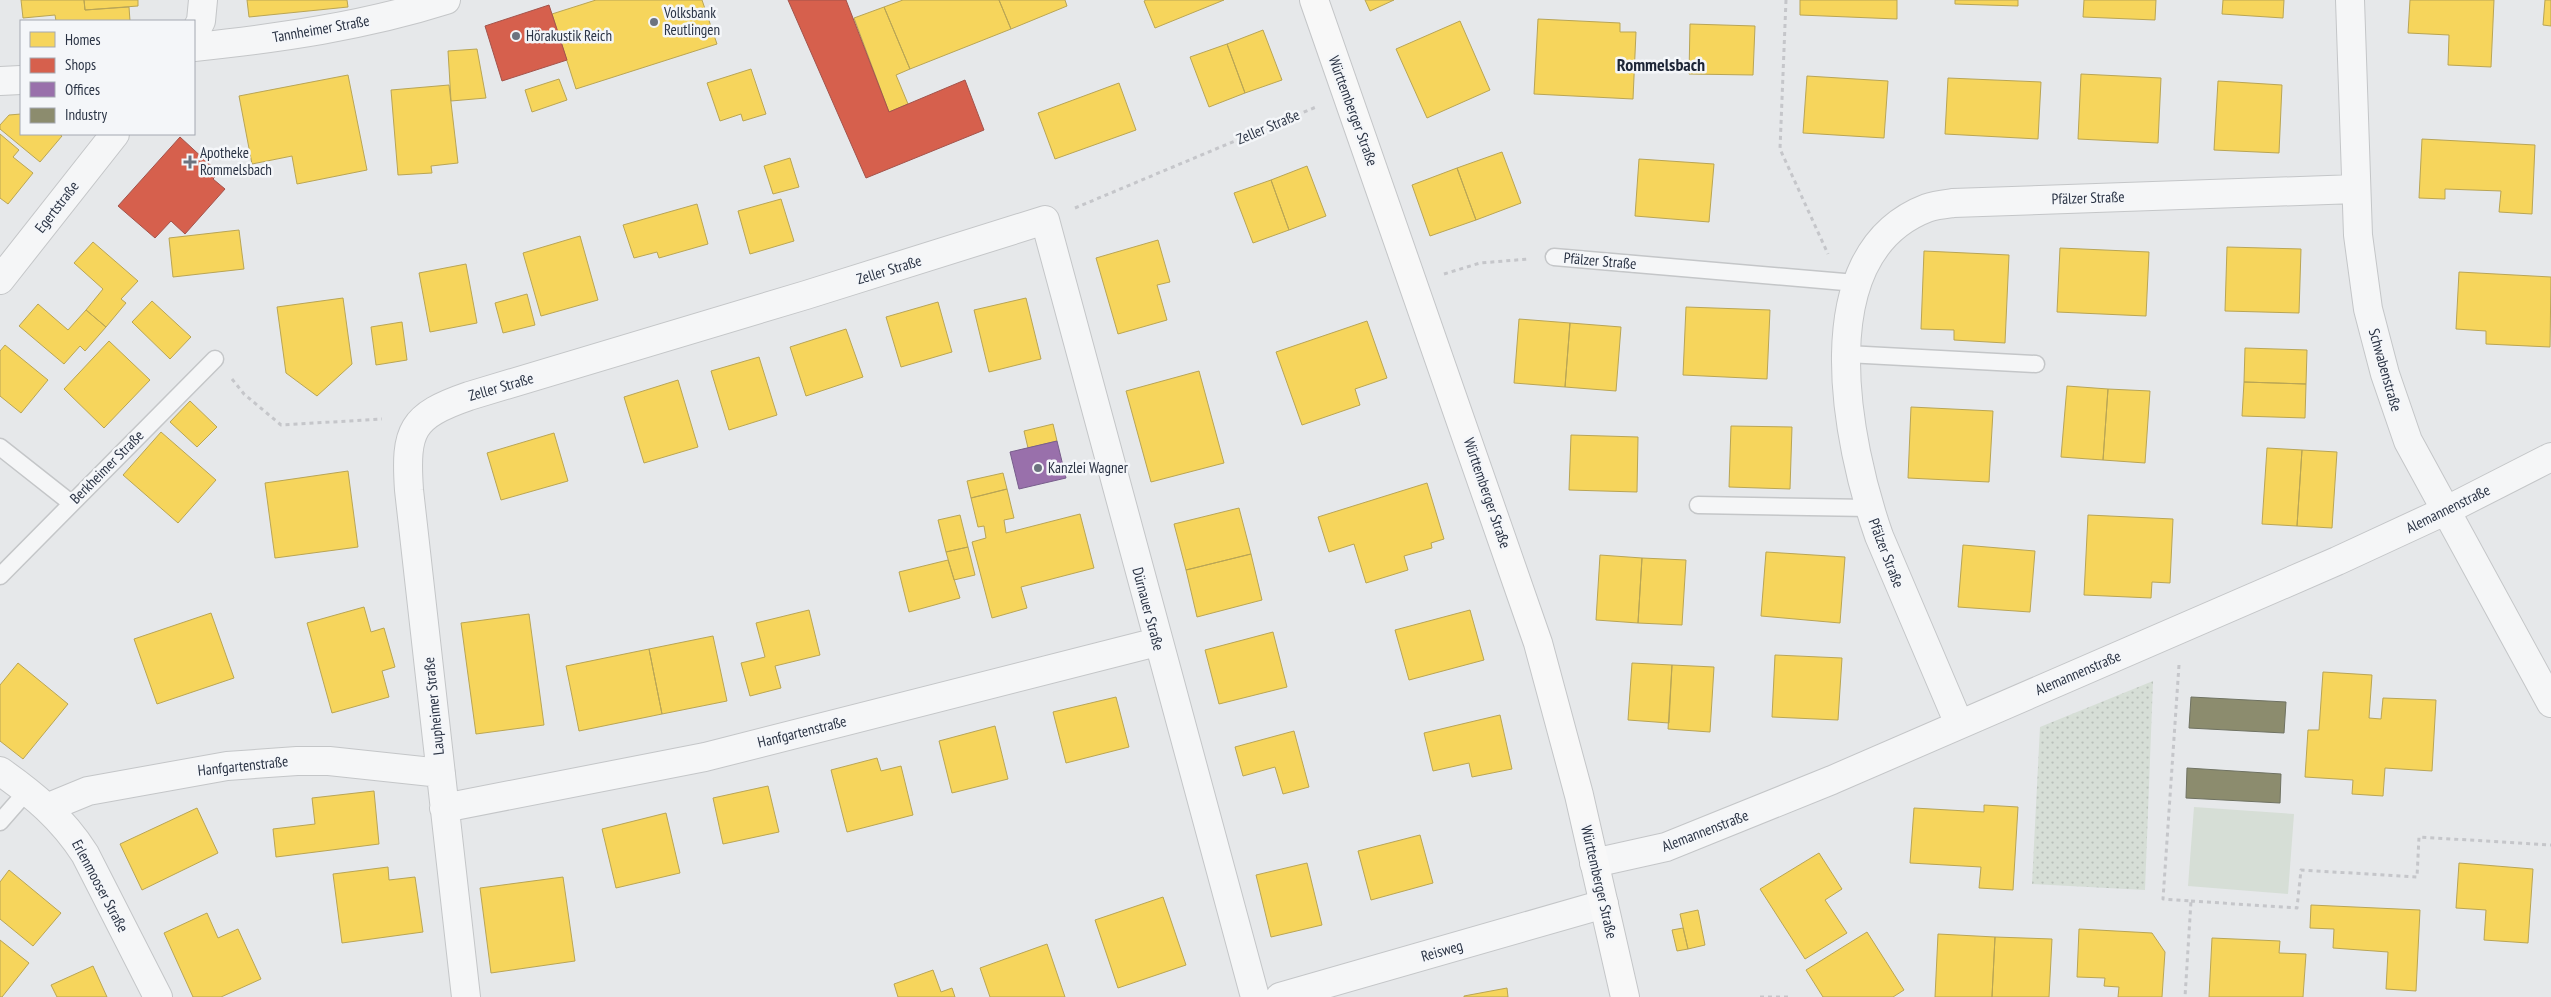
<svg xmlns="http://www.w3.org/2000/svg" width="2551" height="997" font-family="'PT Sans Narrow',sans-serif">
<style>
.grass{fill:url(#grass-dots)}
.green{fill:#d6ded6}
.homes{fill:#f6d55c;stroke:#b9a555}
.shops{fill:#d6604d;stroke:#a3534b}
.offices{fill:#9970ab;stroke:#785e8c}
.industry{fill:#8c8c6e;stroke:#6f7262}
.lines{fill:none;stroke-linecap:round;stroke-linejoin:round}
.lane-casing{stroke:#c4c6c8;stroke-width:19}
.street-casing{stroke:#c4c6c8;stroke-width:30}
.secondary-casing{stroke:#c4c6c8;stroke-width:30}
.path{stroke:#c5c6ca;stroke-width:3;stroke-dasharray:4 4;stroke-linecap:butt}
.lane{stroke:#f5f6f7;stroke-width:16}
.street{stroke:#f5f6f7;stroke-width:28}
.secondary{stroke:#f8f8f8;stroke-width:28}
.poi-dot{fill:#6c737f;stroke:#f4f6f9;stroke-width:2}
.labels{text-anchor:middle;stroke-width:5;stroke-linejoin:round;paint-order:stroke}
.poi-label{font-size:15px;fill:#2b3445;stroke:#f4f6f9;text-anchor:start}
.street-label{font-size:15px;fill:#2b3445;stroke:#f4f6f9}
.quarter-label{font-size:18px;font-weight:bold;fill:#1d2536;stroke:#f4f6f9}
</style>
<defs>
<pattern id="grass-dots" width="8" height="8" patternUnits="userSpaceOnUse" patternTransform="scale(1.25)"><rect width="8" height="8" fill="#d6ded6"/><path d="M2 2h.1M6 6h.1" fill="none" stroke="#b8bfb9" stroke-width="1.8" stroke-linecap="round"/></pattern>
</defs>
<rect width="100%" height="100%" fill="#e6e8ea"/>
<path class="grass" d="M2153 681 2145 890 2032 884 2040 727Z"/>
<path class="green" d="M2194 807 2294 814 2288 894 2188 886Z"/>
<path class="homes" d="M21 0H84L85 10 129 7 130 21H56L55 15 23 18Z
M84 0H138V6L85 10Z
M247 0H347L348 7 249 17Z
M596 0H702L717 44 576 89 552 14Z
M903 0H999L1011 29 910 69 884 7Z
M999 0H1065L1067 6 1011 29Z
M1146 0H1224L1155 28 1144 1Z
M1365 0H1394L1370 11Z
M1800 0H1897V19L1800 15Z
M1955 0H2018V6L1955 4Z
M2084 0H2156L2155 20 2083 17Z
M2223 0H2284L2283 18 2222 14Z
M2410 0H2494L2491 67 2448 65 2449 35 2408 33Z
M2545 0H2551V26L2543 25Z
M884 7 910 69 896 75 908 104 889 112 854 18Z
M1538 19 1620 23V32H1636L1633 99 1534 94Z
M1460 21 1490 90 1427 118 1396 49Z
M1690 24 1755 26 1753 75 1689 74Z
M1263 30 1282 80 1245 93 1227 44Z
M1227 44 1245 93 1209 107 1190 57Z
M477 49 486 98 451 101 448 51Z
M751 69 766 114 743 121 741 114 720 121 707 83Z
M2081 74 2161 78 2158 143 2078 139Z
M348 75 367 170 297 184 292 156 252 164 239 96Z
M1807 76 1888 81 1884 138 1803 133Z
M1948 78 2041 82 2038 139 1945 134Z
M559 79 567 100 532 112 525 90Z
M2218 81 2282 85 2279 153 2214 150Z
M1119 83 1136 130 1055 159 1038 113Z
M449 85 458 163 431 166 432 173 398 175 391 90Z
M21 114V134H59L62 136 40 162 0 129V125L9 115Z
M0 134 19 150 13 157 33 173 8 204 0 198Z
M2422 139 2535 145 2532 214 2499 212 2501 191 2445 189V199L2419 198Z
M1502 152 1521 203 1476 220 1457 168Z
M790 158 799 187 773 194 764 166Z
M1639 159 1714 164 1709 222 1635 216Z
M1307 166 1326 216 1289 230 1271 180Z
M1457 168 1476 220 1430 236 1412 185Z
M1271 180 1289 230 1253 243 1234 193Z
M781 199 794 241 750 254 738 211Z
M697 204 708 244 659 258 657 252 634 258 623 225Z
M239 230 244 269 173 277 169 238Z
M580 236 598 300 541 316 523 253Z
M1158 240 1170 282 1157 285 1167 320 1118 334 1096 258Z
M93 242 138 281 121 299 126 303 106 327 86 310 103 289 74 263Z
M2227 247 2301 249 2299 313 2225 311Z
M2060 248 2149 252 2146 316 2057 312Z
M1924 251 2009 255 2005 343 1954 340V330L1921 329Z
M466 264 477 323 430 332 419 273Z
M2459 272 2551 277 2550 347 2486 344V331L2456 329Z
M527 294 535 325 503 333 495 303Z
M343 298 352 364 317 396 286 373 277 307Z
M1026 298 1041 359 989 372 974 310Z
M152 301 191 337 170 359 132 322Z
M938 302 952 352 901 367 886 317Z
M38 304 68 330 86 310 106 327 85 351 80 346 64 364 19 326Z
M1686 307 1770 310 1767 379 1683 375Z
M1519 319 1570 323 1565 387 1514 383Z
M1367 321 1387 378 1355 389 1360 405 1302 425 1276 352Z
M402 322 407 360 376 365 371 327Z
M1570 323 1621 327 1616 391 1565 387Z
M846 329 863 377 806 396 790 347Z
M109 341 150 380 104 428 64 389Z
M5 345 48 380 21 413 0 396V351Z
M2245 348 2307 350 2306 384 2244 382Z
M759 357 777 415 729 430 711 371Z
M1199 371 1224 463 1151 482 1126 391Z
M678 380 698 447 644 463 624 397Z
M2244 382 2306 384 2305 418 2242 416Z
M2067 386 2108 389 2103 460 2061 457Z
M2108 389 2150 391 2145 463 2103 460Z
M190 401 217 427 197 447 170 422Z
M1911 407 1993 411 1989 482 1908 478Z
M1053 424 1057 441 1028 448 1024 431Z
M1731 426 1792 427 1790 489 1729 487Z
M161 432 216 480 178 523 123 475Z
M554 433 568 481 501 500 487 453Z
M1571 435 1638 437 1637 492 1569 490Z
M2267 448 2302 450 2297 526 2262 524Z
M2302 450 2337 452 2332 528 2297 526Z
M348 471 358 547 275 558 265 483Z
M1003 473 1007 489 971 498 967 481Z
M1427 483 1444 539 1431 543 1432 548 1404 556 1408 570 1366 583 1354 544 1329 552 1318 517Z
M1007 489 1014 518 1004 520 1006 533 1080 514 1094 568 1021 587 1027 608 992 618 972 542 986 538 984 526 978 527 971 498Z
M1239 508 1251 554 1186 570 1174 524Z
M960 515 968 547 946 552 938 520Z
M2088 515 2173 519 2170 583 2152 582 2151 598 2084 595Z
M1963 545 2035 551 2030 612 1958 607Z
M968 547 975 575 954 580 946 552Z
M1766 552 1845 557 1840 623 1761 616Z
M1251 554 1262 600 1197 617 1186 570Z
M1600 555 1642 558 1638 623 1596 620Z
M1642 558 1686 560 1682 625 1638 623Z
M948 560 960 598 909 612 899 572Z
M364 607 371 632 384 628 395 667 382 671 389 697 332 713 307 623Z
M809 610 820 655 775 666 781 688 750 696 741 663 765 657 756 623Z
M1470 610 1484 660 1409 680 1395 630Z
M211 613 234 678 157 704 134 639Z
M529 614 544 725 476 734 461 623Z
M1273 632 1287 687 1219 704 1205 650Z
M713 636 727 701 662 714 649 649Z
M649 649 662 714 579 731 566 666Z
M1775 655 1842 658 1838 720 1772 717Z
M18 663 68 704 23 759 0 741V685Z
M1632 663 1672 665 1669 723 1628 720Z
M1672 665 1714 667 1710 732 1668 729Z
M2323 672 2372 675 2369 718 2381 719 2383 698 2436 700 2432 771 2385 768 2383 796 2352 794 2353 780 2305 777 2308 730H2319Z
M1116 697 1129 747 1066 763 1053 712Z
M1500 715 1512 769 1472 777 1469 763 1433 771 1424 733Z
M995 726 1008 779 952 793 939 741Z
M1294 731 1309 787 1283 794 1275 767 1243 776 1235 747Z
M877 758 881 771 901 766 913 815 847 832 831 770Z
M768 786 779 832 723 844 713 798Z
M374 791 379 844 276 857 273 829 315 824 312 798Z
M1984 805 2018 807 2013 890 1979 888 1981 867 1910 863 1914 808 1984 812Z
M197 808 218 853 142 890 120 844Z
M666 813 680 873 616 888 602 829Z
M1420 835 1433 883 1371 900 1358 851Z
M1819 853 1842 889 1825 900 1847 933 1805 959 1760 889Z
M1307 863 1322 925 1271 937 1256 875Z
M2459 863 2533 869 2528 943 2484 940 2486 910 2456 908Z
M388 867 389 880 415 877 423 932 342 943 333 874Z
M9 870 61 913 33 946 0 919V882Z
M563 877 575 961 491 973 480 888Z
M1163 897 1186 965 1118 988 1095 920Z
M2311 905 2420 910 2416 991 2386 989 2388 952 2333 948 2334 929 2310 928Z
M1698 910 1705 945 1688 949 1680 914Z
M207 913 218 938 238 929 261 979 221 997H193L164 933Z
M1683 928 1688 949 1677 951 1672 930Z
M2079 929 2152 933 2165 952 2162 997H2118L2119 987 2104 986 2105 978 2077 977Z
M1867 932 1904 990 1893 997H1823L1806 970Z
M1938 934 1995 937 1992 997H1935Z
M1995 937 2052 939 2049 997H1992Z
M2212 938 2280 941 2279 953 2306 954 2303 997H2209Z
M0 940 29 963 2 997H0Z
M1047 944 1065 997H990L980 968Z
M93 966 107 997H57L51 985Z
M933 970 941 992 952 988 955 997H898L894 984Z
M1507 988 1508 997H1464V996Z"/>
<path class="shops" d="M788 0H846L889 112 965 80 984 130 866 178Z
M549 5 567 60 502 81 485 26Z
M180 137 219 173 213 179 225 189 185 234 171 221 155 238 118 206Z"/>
<path class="offices" d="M1057 441 1066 478 1019 489 1010 452Z"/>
<path class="industry" d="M2191 697 2286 702 2284 733 2189 728Z
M2187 768 2281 774 2280 803 2186 798Z"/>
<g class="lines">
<defs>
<path id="lane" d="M1554 257 1856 283
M1847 354 2036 364
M0 447 71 503
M1698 505 1869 508
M0 576 215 359
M0 822 28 790"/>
<path id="street" d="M2350 0 2358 235 2368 309 2385 374 2408 441 2551 703
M194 34 201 21 203 0
M194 47C280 38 364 26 446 0
M0 81 21 80
M0 280 115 134
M1959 724 1879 536C1847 444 1807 254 1927 208 1935 205 1945 204 1953 203L2356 189
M0 771C34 795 62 818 85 854L158 997
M49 807 88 791 227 766 297 761H329L441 773
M444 808 705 757 1157 642
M1594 863 1666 847 1832 780 2337 561 2445 511 2551 457
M466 997 409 490C405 430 411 416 469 396L806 295 1045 220 1255 997
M1280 997 1604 904"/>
<path id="secondary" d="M1314 0 1538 643 1579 795 1625 997"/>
</defs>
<use href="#lane" class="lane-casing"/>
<use href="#street" class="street-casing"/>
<use href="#secondary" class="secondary-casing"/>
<path class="path" d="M1786 0 1780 149 1828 254
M1075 208 1316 107
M1444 274 1480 263 1528 259
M232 379 244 394 281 425 382 419
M2179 665 2163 899 2191 901 2185 997
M2191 901 2297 908 2301 870 2417 877 2419 837 2551 845
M1760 997H1792"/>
<use href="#lane" class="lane"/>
<use href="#street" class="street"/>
<use href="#secondary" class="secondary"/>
</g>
<g class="poi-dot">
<circle cx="654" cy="22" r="5"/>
<circle cx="516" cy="36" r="5"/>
<path d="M187.5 154.5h5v5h5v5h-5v5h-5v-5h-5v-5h5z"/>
<circle cx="1038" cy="468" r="5"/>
</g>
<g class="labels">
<g class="poi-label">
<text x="664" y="18">Volksbank<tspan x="664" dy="17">Reutlingen</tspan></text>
<text x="526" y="41">Hörakustik Reich</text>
<text x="200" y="158">Apotheke<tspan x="200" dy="17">Rommelsbach</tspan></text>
<text x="1048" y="473">Kanzlei Wagner</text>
</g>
<g class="street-label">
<text transform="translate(321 29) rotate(-10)" y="5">Tannheimer Straße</text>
<text transform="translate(1353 111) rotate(70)" y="5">Württemberger Straße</text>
<text transform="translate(1268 127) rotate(-23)" y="5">Zeller Straße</text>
<text transform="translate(2088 198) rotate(-2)" y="5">Pfälzer Straße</text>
<text transform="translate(57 207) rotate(-52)" y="5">Egertstraße</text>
<text transform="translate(1600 261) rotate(5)" y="5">Pfälzer Straße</text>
<text transform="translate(889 270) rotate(-17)" y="5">Zeller Straße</text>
<text transform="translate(2385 370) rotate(74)" y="5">Schwabenstraße</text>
<text transform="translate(501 387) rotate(-16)" y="5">Zeller Straße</text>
<text transform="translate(107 467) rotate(-45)" y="5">Berkheimer Straße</text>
<text transform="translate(1487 493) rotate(71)" y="5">Württemberger Straße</text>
<text transform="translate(2448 509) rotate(-26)" y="5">Alemannenstraße</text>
<text transform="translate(1886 553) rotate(69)" y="5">Pfälzer Straße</text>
<text transform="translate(1148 609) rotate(75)" y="5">Dürnauer Straße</text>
<text transform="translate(2078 673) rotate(-23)" y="5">Alemannenstraße</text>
<text transform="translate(434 706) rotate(-96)" y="5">Laupheimer Straße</text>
<text transform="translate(802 732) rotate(-14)" y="5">Hanfgartenstraße</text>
<text transform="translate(243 766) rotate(-6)" y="5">Hanfgartenstraße</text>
<text transform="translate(1705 831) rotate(-21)" y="5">Alemannenstraße</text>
<text transform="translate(1599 882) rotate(77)" y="5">Württemberger Straße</text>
<text transform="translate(100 886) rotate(62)" y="5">Erlenmooser Straße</text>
<text transform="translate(1442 951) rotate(-16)" y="5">Reisweg</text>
</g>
<g class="quarter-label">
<text x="1661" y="71">Rommelsbach</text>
</g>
</g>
<rect x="20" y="20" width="175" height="115" fill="#f4f6f9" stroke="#a4a8b1"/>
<rect x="30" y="32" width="25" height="15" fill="#f6d55c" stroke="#a4a8b1"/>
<text x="65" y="45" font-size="15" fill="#2b3445">Homes</text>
<rect x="30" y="58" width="25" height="15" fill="#d6604d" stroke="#a4a8b1"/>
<text x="65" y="70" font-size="15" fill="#2b3445">Shops</text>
<rect x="30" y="82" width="25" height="15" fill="#9970ab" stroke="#a4a8b1"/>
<text x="65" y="95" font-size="15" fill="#2b3445">Offices</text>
<rect x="30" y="108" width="25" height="15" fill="#8c8c6e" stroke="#a4a8b1"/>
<text x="65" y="120" font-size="15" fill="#2b3445">Industry</text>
</svg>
